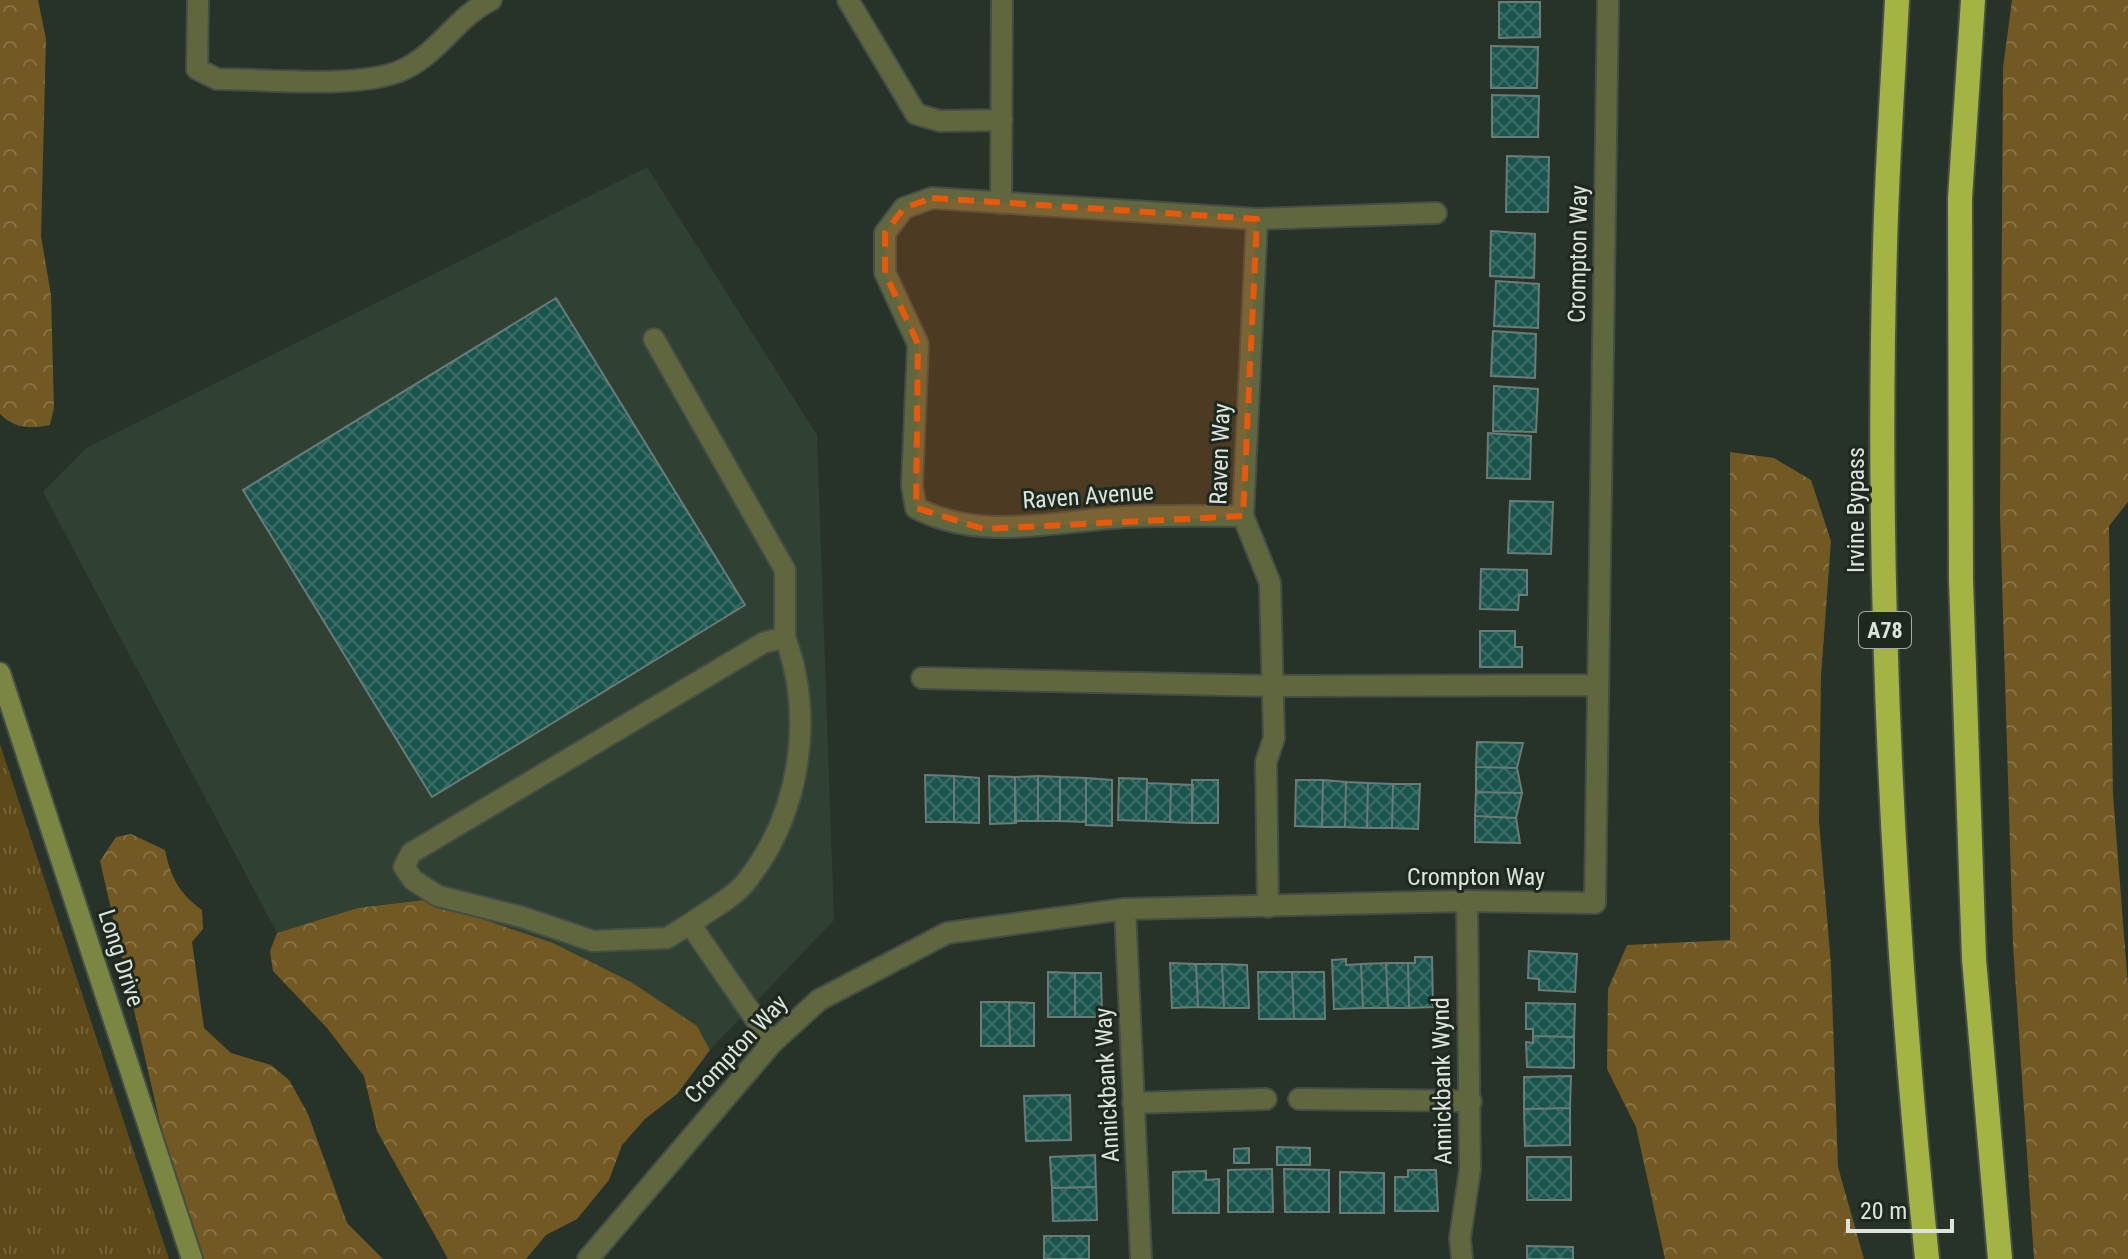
<svg xmlns="http://www.w3.org/2000/svg" width="2128" height="1259" font-family="'Roboto Condensed',sans-serif">
<style>
.built{fill:#304033}
.grass{fill:url(#grass-tufts)}
.forest{fill:url(#forest-crowns)}
.building{fill:url(#building-cross-hatch);stroke:#6a7c78;stroke-width:2}
.lines{fill:none;stroke-linecap:round;stroke-linejoin:round}
.lane-casing{stroke:#444e46;stroke-width:24}
.street-casing{stroke:#444e46;stroke-width:24}
.secondary-casing{stroke:#444e46;stroke-width:24}
.highway-casing{stroke:#444e46;stroke-width:28}
.lane{stroke:#60673e;stroke-width:20}
.street{stroke:#60673e;stroke-width:20}
.secondary{stroke:#7b8642;stroke-width:20}
.highway{stroke:#a4b444;stroke-width:24}
.marked{fill:#e8590c;fill-opacity:0.2;stroke:#e8590c;stroke-width:6;stroke-dasharray:16 10;stroke-linejoin:round}
.labels{text-anchor:middle;stroke-width:6;stroke-linejoin:round;paint-order:stroke}
.shield{fill:#1e281f;stroke:#a4aca5;stroke-width:2}
.shield-label{font-size:22px;font-weight:bold;fill:#dde4de}
.street-label{font-size:24px;fill:#dde4de;stroke:#1e281f}
</style>
<defs>
<pattern id="grass-tufts" width="24" height="20" patternUnits="userSpaceOnUse" patternTransform="scale(2)"><rect width="24" height="20" fill="#5e4919"/><path d="M3 7l-1-3M5 7V3M7 7l1-3M15 17l-1-3M17 17v-4M19 17l1-3" fill="none" stroke="#75633a"/></pattern>
<pattern id="forest-crowns" width="20" height="18" patternUnits="userSpaceOnUse" patternTransform="scale(2)"><rect width="20" height="18" fill="#725924"/><path d="M2 6a3 3 0 1 1 6 0M12 15a3 3 0 1 1 6 0" fill="none" stroke="#867143"/></pattern>
<pattern id="building-cross-hatch" width="8" height="8" patternUnits="userSpaceOnUse" patternTransform="scale(2)"><rect width="8" height="8" fill="#1a554d"/><path d="M0 0l8 8M0 8l8-8" fill="none" stroke="#3b6d66"/></pattern>
</defs>
<rect width="100%" height="100%" fill="#273229"/>
<path class="built" d="M647 167 817 435 834 920 710 1050 697 1026 317 922 277 933 43 492 86 448Z"/>
<path class="grass" d="M0 744 169 1259H0Z"/>
<path class="forest" d="M0 0H38L46 39 41 236 51 295 54 408 50 425C30 429 15 429 0 414Z
M2012 0H2128V502L2109 526 2113 795 2128 985V1259H2034L2013 945 2000 514 2003 68Z
M1730 452 1774 458 1811 480 1831 541 1821 676 1819 821 1831 965 1838 1167 1864 1259H1665L1636 1127 1607 1069 1608 989 1627 945 1730 940Z
M131 834 165 850C171 878 179 893 202 910L203 929 192 942 204 1028 231 1053 271 1065 289 1080 308 1114 347 1223 383 1259H195L189 1250 100 861 116 837Z
M425 900 553 943 631 982 697 1026 710 1050 677 1094 645 1119 622 1145 609 1180 577 1219 546 1235 526 1259H448L377 1131 364 1076 327 1028 273 971 270 951 277 933 358 908Z"/>
<path class="building" d="M1499 2H1540V37L1499 38Z
M1491 46 1538 47 1537 88H1491Z
M1492 95 1539 96 1538 137H1492Z
M1507 156 1549 157 1548 212H1506Z
M1491 231 1535 234 1534 278 1490 276Z
M1496 281 1539 284 1538 328 1494 326Z
M556 298 745 605 432 797 243 490Z
M1493 331 1536 334 1535 378 1491 376Z
M1494 386 1538 389 1536 432 1493 431Z
M1488 433 1531 436 1530 479 1487 478Z
M1510 501 1553 502 1551 554 1508 553Z
M1481 569 1527 570V595H1519L1518 610 1480 609Z
M1480 631H1515V647H1522V667H1480Z
M1477 742 1523 743 1517 768 1476 767Z
M1476 767 1517 768 1522 793 1476 792Z
M925 775 954 776V822H926Z
M954 776 979 778V823L954 822Z
M989 776 1015 777 1016 823 990 824Z
M1038 776 1060 777V821H1038Z
M1038 776V821H1015V777Z
M1060 777 1086 778V822L1060 821Z
M1086 778 1112 780V826L1086 825Z
M1119 778 1147 779 1146 821 1118 820Z
M1192 780H1218V823H1192Z
M1296 780H1323L1322 827 1295 826Z
M1323 780 1346 782 1345 827H1322Z
M1346 782 1368 783 1367 828 1345 827Z
M1147 783 1171 784 1170 822 1146 821Z
M1368 783 1393 784 1392 828H1367Z
M1171 784 1193 785 1192 823 1170 822Z
M1393 784H1420L1418 829 1392 828Z
M1476 792 1522 793 1516 818 1475 816Z
M1475 816 1516 818 1520 843 1475 842Z
M1529 951 1577 954 1575 992 1539 990V979L1528 978Z
M1415 957H1432L1433 1007 1409 1008 1408 963H1415Z
M1346 959V965L1361 964 1363 1008 1334 1009 1332 960Z
M1170 963 1196 964 1198 1007 1172 1008Z
M1386 963H1408L1409 1008H1388Z
M1386 963 1388 1008H1363L1361 964Z
M1196 964H1222L1224 1008 1198 1007Z
M1222 964 1247 965 1249 1008H1224Z
M1048 972 1075 973V1017H1048Z
M1258 972H1292L1294 1019H1259Z
M1292 972H1324L1325 1019H1294Z
M1075 973H1101L1102 1017H1075Z
M981 1002H1009L1010 1046H981Z
M1009 1002 1034 1003V1046H1010Z
M1526 1003 1575 1004 1574 1037 1533 1036V1029H1526Z
M1533 1036 1574 1037V1068L1527 1067 1526 1042 1533 1043Z
M1571 1076 1570 1108 1524 1109V1077Z
M1070 1095 1071 1140 1026 1141 1024 1096Z
M1570 1108V1145L1525 1146 1524 1109Z
M1277 1147 1310 1148V1165H1277Z
M1249 1148V1163H1234V1149Z
M1095 1155 1096 1187 1052 1188 1050 1157Z
M1527 1157H1571V1200H1527Z
M1272 1169 1273 1212H1228V1170Z
M1284 1169 1329 1170V1212H1285Z
M1408 1170H1436L1438 1211H1395V1177H1408Z
M1206 1171V1180L1219 1179V1213H1173V1172Z
M1340 1172 1384 1173V1213H1340Z
M1096 1187 1097 1220 1053 1221 1052 1188Z
M1044 1236H1089V1259H1044Z
M1527 1246 1573 1247V1259H1527Z"/>
<g class="lines">
<defs>
<path id="lane" d="M1257 219 1436 213
M654 339 785 570V637
M690 924 667 938 593 941 522 917 438 896 413 880 404 867 411 853 763 643 785 637C815 719 800 815 745 883 732 899 707 911 690 924L772 1043
M1299 1099 1471 1101
M1133 1103 1266 1099"/>
<path id="street" d="M198 0 197 69 217 79C266 79 356 89 400 71 437 56 456 17 491 0
M848 0 916 114 940 121 1002 120
M1001 203 1002 0
M1243 516C1204 516 1165 515 1126 517 1056 521 981 542 916 508L912 486 918 344 885 273V233L904 208 932 198 1257 219 1243 516 1270 583 1274 738 1266 762 1268 907
M922 678 1272 686 1598 685
M1125 909 1141 1259
M588 1259 772 1043 819 1000 947 933 1125 909 1467 901 1595 903 1608 0
M1462 1259 1460 1238 1470 1169 1467 901"/>
<path id="secondary" d="M0 673 192 1259"/>
<path id="highway" d="M1897 0C1893 82 1887 165 1885 247 1875 584 1893 923 1927 1259
M1973 0 1960 198 1961 580 1974 959 2000 1259"/>
</defs>
<use href="#lane" class="lane-casing"/>
<use href="#street" class="street-casing"/>
<use href="#secondary" class="secondary-casing"/>
<use href="#highway" class="highway-casing"/>
<use href="#lane" class="lane"/>
<use href="#street" class="street"/>
<use href="#secondary" class="secondary"/>
<use href="#highway" class="highway"/>
</g>
<path class="marked" d="M932 198 1257 219 1243 516 984 529 916 508 918 344 885 273V233L904 208Z"/>
<g class="labels">
<rect class="shield" x="1859" y="612" width="52" height="36" rx="6"/>
<g class="shield-label">
<text x="1885" y="638">A78</text>
</g>
<g class="street-label">
<text transform="translate(1578 254) rotate(-89)" y="8">Crompton Way</text>
<text transform="translate(1220 454) rotate(-88)" y="8">Raven Way</text>
<text transform="translate(1088 496) rotate(-4)" y="8">Raven Avenue</text>
<text transform="translate(1856 510) rotate(-90)" y="8">Irvine Bypass</text>
<text x="1476" y="885">Crompton Way</text>
<text transform="translate(121 958) rotate(72)" y="8">Long Drive</text>
<text transform="translate(736 1049) rotate(-47)" y="8">Crompton Way</text>
<text transform="translate(1442 1081) rotate(-91)" y="8">Annickbank Wynd</text>
<text transform="translate(1107 1085) rotate(-93)" y="8">Annickbank Way</text>
</g>
</g>
<path d="M1848 1219v12h104v-12" fill="none" stroke="#dde4de" stroke-width="4"/>
<text x="1860" y="1219" font-size="24" fill="#dde4de" stroke="#1e281f" stroke-width="6" paint-order="stroke">20 m</text>
</svg>
